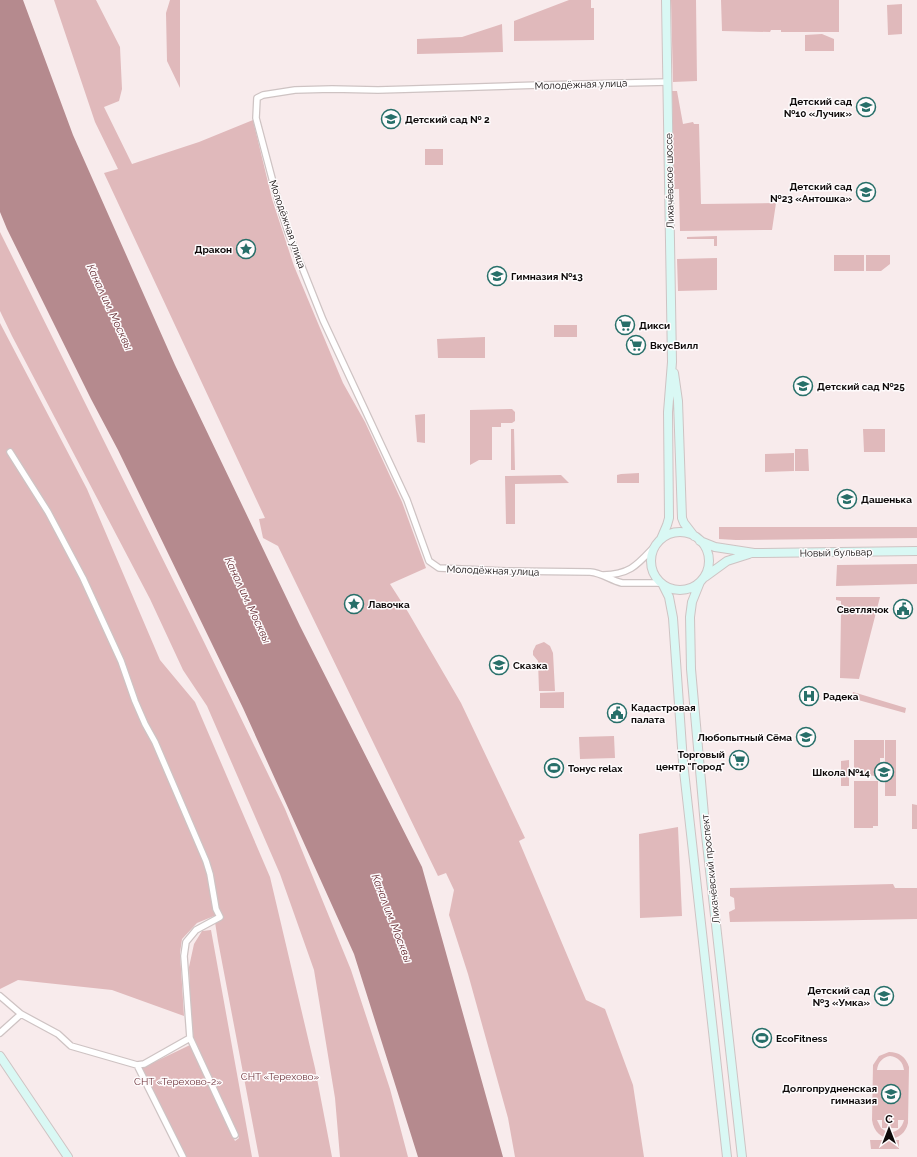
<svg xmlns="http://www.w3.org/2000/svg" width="917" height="1157" font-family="Raleway,sans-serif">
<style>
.green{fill:#e0b9bb;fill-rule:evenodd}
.water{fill:#b58a8e}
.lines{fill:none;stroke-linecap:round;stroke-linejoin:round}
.street-casing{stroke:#cec3c3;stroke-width:8}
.secondary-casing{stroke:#cec3c3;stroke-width:10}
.street{stroke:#fff;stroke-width:5.5}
.secondary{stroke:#d9f8f4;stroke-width:8}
.labels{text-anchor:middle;stroke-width:3;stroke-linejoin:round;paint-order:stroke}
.street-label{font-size:10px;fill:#0e0a0a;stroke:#fefbfc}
.poi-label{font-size:10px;font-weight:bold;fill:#0e0a0a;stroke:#fefbfc;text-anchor:start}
.park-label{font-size:10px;fill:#70373e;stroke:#fefbfc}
.water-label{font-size:11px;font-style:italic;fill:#672f36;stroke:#fefbfc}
</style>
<rect width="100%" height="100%" fill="#f8ebec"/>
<path class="green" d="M54 0H96L120 47 122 89 119 101 104 107 132 164 199 142 253 120 272 199 294 266 343 383 365 422 402 502 426 568 390 584 408 612 461 703 525 838 519 841 586 1000 605 1009 633 1085 644 1157H515L508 1118 468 974 449 915 454 890 446 873 438 876 278 546 263 538 259 519 265 518 104 173 118 169 95 122Z
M170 0H180V88L167 61 166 13Z
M569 0H591V8H594V40L514 41V21Z
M671 0H696L697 81 673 82Z
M721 0H839V32H781V30H771L770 32 722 31Z
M902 4V34L888 35 887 5Z
M502 24 503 52 417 54V39L462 37Z
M822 34 834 39V51H805V35Z
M672 91H677L683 124 693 122 694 124H699L701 204 776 203 772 230 680 231 679 189H674Z
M425 149H443V165H425Z
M0 232 204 642 285 809 351 970 390 1089 408 1157H340L335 1098 314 970 280 874 207 706 183 670 150 599 12 336 0 311Z
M717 236V246H714V239H687V237Z
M834 255H864V271H834Z
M866 255H890V264L881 271H866Z
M717 258V290L678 291 677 259Z
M0 323 87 489 160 660 195 702 270 877 315 1068 332 1157H259L218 941 214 916 197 923 182 939 180 953 184 1016 112 990 18 980 0 989Z
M554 325H577V337H554Z
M485 337V358H438L437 339Z
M512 409 515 412V421L512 423H501V427H492V460H479L470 465V410Z
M425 414V443L417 442 415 415Z
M511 429H514L515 470H511Z
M863 429H885V452H864Z
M795 449H808L809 471H795Z
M794 453V471L765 472V454Z
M639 473V483H617V475L621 474Z
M561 475 569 483 515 484V524H506L505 476Z
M719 527H917V538L736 540 719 539Z
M917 564V584L836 586 837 565Z
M836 597H880L859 679 840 678 841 612 836 611V609H841V601L836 600Z
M544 642 550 646 553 653 555 691H539L538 661 533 655V651L536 645Z
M564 692V708H540V693Z
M853 692 906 708 905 713 851 698Z
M614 736 615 758 580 759 579 737Z
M854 740H884V758H880V776L854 775Z
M885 740H896V796H885Z
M849 760V786H841V761Z
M854 781H878V826H873V828H854Z
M912 804 917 805V829H912Z
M678 827 682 916 640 918 639 834Z
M893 884 895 888H917V919L810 921 730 922 729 912 735 909 734 898 730 896V888Z
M211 930 252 1157H186L142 1068 190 1045 235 1141 239 1138 198 1051 191 1033 189 967 194 944 202 931Z
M889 1052C899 1052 906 1057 909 1067L908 1123C903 1145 875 1143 872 1120L873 1065 879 1056ZM890 1056C898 1057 903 1062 904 1070H877C878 1062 883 1057 890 1056ZM877 1120H904C901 1132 890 1136 881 1128Z
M882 1120H898V1128H882Z
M870 1140H899V1149H871Z"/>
<path class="water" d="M0 0H23L73 135 175 365 300 626 422 867 503 1157H418L354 954 243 708 118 450 91 399 7 229 0 212Z"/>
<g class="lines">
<defs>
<path id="street" d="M10 452 48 512 83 578 121 661 135 701 145 724 155 742 206 861 210 874 216 909 220 917 196 930 186 942 184 956 190 1038
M603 575C631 574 637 565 655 546
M661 583H622C610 580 602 573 590 572L506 571 439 568 429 561 407 500 323 320 288 232 278 201 256 118 257 98 263 95 295 90 332 89 378 90 413 89 540 85 668 82
M0 996 21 1014 58 1034 71 1046 137 1065 183 1157
M0 1033 21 1014
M137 1065 144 1064 190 1038 235 1135"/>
<path id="secondary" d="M674 373 678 401 682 518 684 523 694 536
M651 561a29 29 0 1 1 58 0a29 29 0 1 1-58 0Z
M661 539 667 525 669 518 668 412 672 362 666 0
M700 541 715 547 754 553 917 551
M705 577 727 561 749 554
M700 582 692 602 690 617 691 669 705 826 742 1157
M663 585 669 597 673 618 683 762 727 1157
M0 1056 68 1157"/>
</defs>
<use href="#street" class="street-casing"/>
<use href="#secondary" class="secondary-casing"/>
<use href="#street" class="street"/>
<use href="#secondary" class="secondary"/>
</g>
<defs>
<symbol id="school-ring" viewBox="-11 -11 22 22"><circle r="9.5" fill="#fefbfc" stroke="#276f69" stroke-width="1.5"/><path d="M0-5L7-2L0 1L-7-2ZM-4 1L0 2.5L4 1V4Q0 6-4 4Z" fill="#276f69"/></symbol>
<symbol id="sight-ring" viewBox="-11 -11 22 22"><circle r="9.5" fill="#fefbfc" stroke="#276f69" stroke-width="1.5"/><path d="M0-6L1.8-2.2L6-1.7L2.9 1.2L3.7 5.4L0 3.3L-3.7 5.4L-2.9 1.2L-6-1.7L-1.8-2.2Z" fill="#276f69"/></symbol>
<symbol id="supermarket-ring" viewBox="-11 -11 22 22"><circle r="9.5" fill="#fefbfc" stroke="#276f69" stroke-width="1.5"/><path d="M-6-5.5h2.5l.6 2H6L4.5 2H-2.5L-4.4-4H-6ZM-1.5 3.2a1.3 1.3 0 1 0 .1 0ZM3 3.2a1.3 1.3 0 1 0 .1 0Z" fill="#276f69"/></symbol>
<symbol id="civic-ring" viewBox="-11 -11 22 22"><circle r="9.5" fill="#fefbfc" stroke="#276f69" stroke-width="1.5"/><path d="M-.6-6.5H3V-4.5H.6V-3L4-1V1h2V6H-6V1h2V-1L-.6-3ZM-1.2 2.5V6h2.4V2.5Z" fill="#276f69"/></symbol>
<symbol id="hospital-ring" viewBox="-11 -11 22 22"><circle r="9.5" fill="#fefbfc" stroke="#276f69" stroke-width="1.5"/><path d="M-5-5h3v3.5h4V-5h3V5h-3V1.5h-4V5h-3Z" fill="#276f69"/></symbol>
<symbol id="stadium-ring" viewBox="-11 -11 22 22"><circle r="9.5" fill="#fefbfc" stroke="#276f69" stroke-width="1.5"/><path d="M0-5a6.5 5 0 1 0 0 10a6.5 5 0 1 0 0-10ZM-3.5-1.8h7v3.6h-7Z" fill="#276f69"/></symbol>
</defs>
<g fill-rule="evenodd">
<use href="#school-ring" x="855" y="96" width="22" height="22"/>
<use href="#school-ring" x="380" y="108" width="22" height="22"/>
<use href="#school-ring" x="855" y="181" width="22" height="22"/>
<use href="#sight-ring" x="235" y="238" width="22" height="22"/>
<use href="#school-ring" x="486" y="265" width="22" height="22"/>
<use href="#supermarket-ring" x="614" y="314" width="22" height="22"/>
<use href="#supermarket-ring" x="625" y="334" width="22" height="22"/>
<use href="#school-ring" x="792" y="375" width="22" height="22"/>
<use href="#school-ring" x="836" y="488" width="22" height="22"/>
<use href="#sight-ring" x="343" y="593" width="22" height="22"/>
<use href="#civic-ring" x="892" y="598" width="22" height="22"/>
<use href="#school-ring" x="488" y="654" width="22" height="22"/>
<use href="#hospital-ring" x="798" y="685" width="22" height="22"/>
<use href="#civic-ring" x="606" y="702" width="22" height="22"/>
<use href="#school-ring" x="795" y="726" width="22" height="22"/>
<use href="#supermarket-ring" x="728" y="749" width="22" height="22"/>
<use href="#stadium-ring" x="543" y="757" width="22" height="22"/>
<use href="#school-ring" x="873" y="761" width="22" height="22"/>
<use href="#school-ring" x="873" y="985" width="22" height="22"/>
<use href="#stadium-ring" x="751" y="1027" width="22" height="22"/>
<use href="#school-ring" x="880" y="1083" width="22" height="22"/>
</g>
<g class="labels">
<g class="street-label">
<text transform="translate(581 84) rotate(-2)" y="4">Молодёжная улица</text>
<text transform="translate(669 181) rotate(-91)" y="4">Лихачёвское шоссе</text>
<text transform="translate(288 224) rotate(71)" y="4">Молодёжная улица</text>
<text transform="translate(836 552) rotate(-1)" y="4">Новый бульвар</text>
<text transform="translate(493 570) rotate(2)" y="4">Молодёжная улица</text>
<text transform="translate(710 869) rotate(-96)" y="4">Лихачёвский проспект</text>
</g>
<g class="poi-label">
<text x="852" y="105" text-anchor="end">Детский сад<tspan x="852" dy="12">№10 «Лучик»</tspan></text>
<text x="405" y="123">Детский сад № 2</text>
<text x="852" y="190" text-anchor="end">Детский сад<tspan x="852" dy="12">№23 «Антошка»</tspan></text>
<text x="232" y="253" text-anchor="end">Дракон</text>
<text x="511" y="280">Гимназия №13</text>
<text x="639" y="329">Дикси</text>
<text x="650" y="349">ВкусВилл</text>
<text x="817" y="390">Детский сад №25</text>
<text x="861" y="503">Дашенька</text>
<text x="368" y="608">Лавочка</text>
<text x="889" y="613" text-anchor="end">Светлячок</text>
<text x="513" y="669">Сказка</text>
<text x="823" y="700">Радека</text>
<text x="631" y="711">Кадастровая<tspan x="631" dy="12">палата</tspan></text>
<text x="792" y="741" text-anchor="end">Любопытный Сёма</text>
<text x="725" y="758" text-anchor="end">Торговый<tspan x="725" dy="12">центр "Город"</tspan></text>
<text x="568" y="772">Тонус relax</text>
<text x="870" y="776" text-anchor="end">Школа №14</text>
<text x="870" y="994" text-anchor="end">Детский сад<tspan x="870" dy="12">№3 «Умка»</tspan></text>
<text x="776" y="1042">EcoFitness</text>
<text x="877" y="1092" text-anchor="end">Долгопрудненская<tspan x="877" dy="12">гимназия</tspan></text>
</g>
<g class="park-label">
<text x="280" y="1080">СНТ «Терехово»</text>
<text x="178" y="1085">СНТ «Терехово-2»</text>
</g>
<g class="water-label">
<text transform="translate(110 307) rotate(65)" y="4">Канал им. Москвы</text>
<text transform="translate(248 600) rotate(65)" y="4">Канал им. Москвы</text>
<text transform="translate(392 918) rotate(69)" y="4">Канал им. Москвы</text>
</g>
</g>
<g transform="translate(889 1129)" stroke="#fefbfc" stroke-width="3" paint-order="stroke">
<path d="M0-3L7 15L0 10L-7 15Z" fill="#0e0a0a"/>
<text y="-6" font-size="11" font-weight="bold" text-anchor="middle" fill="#0e0a0a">С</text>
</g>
</svg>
